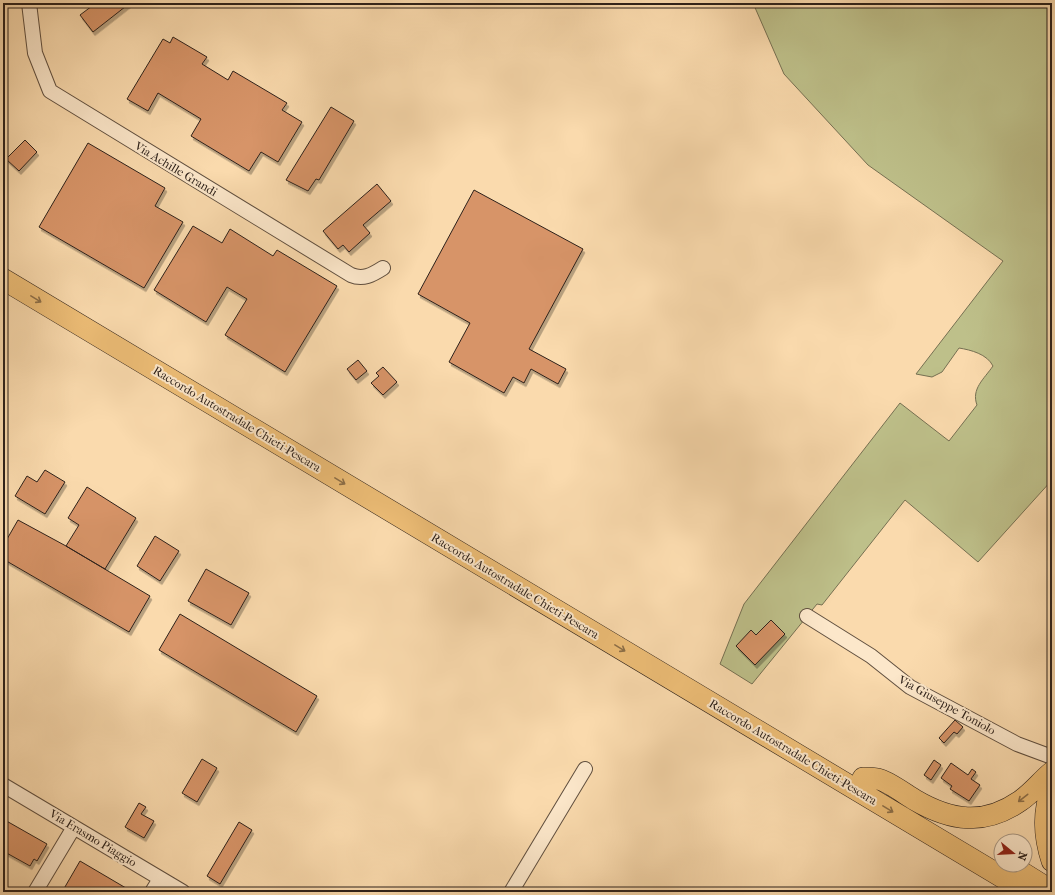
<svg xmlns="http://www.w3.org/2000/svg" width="1055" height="895" font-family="'IM FELL French Canon',serif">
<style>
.green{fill:#bec08a;stroke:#767052}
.building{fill:#d79468;stroke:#2d211a;filter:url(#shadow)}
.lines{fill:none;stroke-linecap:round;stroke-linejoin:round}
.minor-casing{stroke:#604f3f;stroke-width:16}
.highway-casing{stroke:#2d211a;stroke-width:22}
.minor{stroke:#fce7ca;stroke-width:14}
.highway{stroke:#edbd76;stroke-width:21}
.oneway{stroke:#8d6f48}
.labels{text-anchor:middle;stroke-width:4;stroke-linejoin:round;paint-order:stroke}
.street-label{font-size:12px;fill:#2d211a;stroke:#fce7ca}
</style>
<defs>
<filter id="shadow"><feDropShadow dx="2" dy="3.5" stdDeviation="0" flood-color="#0004"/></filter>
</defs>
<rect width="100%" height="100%" fill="#fadaad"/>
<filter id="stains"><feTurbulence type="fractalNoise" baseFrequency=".005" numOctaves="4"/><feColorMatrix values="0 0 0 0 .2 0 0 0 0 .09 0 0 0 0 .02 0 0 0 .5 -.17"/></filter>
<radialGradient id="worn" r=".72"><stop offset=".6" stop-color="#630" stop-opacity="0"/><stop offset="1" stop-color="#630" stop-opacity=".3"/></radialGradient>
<path class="green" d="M753 3H1052V480L978 562 905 500 822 605 817 604 752 684 720 664 744 604 900 403 949 441 977 405C971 389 984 379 993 366 987 354 971 350 959 348L942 372 932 377 916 374 1003 261 868 165 784 74Z"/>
<path class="building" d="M96 3H130L93 32 80 15Z
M173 37 207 57 202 64 228 80 233 71 287 103 282 110 302 122 278 162 261 152 249 171 191 136 201 119 158 93 148 111 127 99 163 39 170 43Z
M331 107 354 121 319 180 316 179 308 191 286 180Z
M25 140 37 152 19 171 6 159Z
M88 143 165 188 155 206 183 222 144 288 39 227Z
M377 184 391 201 363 225 370 233 349 252 343 245 338 249 323 231Z
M474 190 583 249 529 349 566 369 558 384 531 369 524 383 513 377 504 393 449 362 470 323 418 294Z
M193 226 222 243 230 229 273 256 277 250 337 286 285 372 225 335 247 299 227 287 206 322 154 290Z
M358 360 367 371 356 380 347 369Z
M383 367 397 382 383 395 371 383 379 376 376 373Z
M45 470 65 482 45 514 15 496 27 476 37 482Z
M87 487 136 518 105 569 66 546 79 525 68 518Z
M18 520 66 546 150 596 129 632 3 559V546Z
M155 536 179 551 160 581 137 566Z
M206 569 249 593 231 625 188 601Z
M180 614 317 696 296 732 159 650Z
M771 620 785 634 755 665 736 646 751 630 756 635Z
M955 720 963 727 957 734 954 732 944 743 939 738Z
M202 759 217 768 197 802 182 793Z
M934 760 941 765 931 780 924 775Z
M951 763 968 775 972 769 976 772 971 779 980 785 969 801 950 789 952 786 941 778Z
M139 803 146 807 141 814 154 821 144 838 125 827Z
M3 819 47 844 37 861 34 859 30 866 3 851Z
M239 822 252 830 220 884 207 876Z
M80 861 131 891 130 892H62Z"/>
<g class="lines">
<defs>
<path id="minor" d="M29 3 35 53 50 91 351 275C363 280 372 275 383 268
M807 616 871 656 910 687 1017 744 1052 757
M3 785 183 892
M35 892 74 827
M152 892 160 879
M511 892 585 769"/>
<path id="highway" d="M3 279 1027 892
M863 778C868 778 873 778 878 779 888 781 905 794 915 800 951 821 984 826 1020 801 1032 793 1041 781 1052 772
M1052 788C1043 811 1044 837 1052 861
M1015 868 1052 891"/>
</defs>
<use href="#minor" class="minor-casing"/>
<use href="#highway" class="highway-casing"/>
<use href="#minor" class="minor"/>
<use href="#highway" class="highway"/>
</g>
<defs><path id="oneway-shaft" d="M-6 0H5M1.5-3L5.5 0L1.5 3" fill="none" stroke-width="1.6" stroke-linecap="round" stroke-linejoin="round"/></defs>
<g class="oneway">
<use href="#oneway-shaft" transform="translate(36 299) rotate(31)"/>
<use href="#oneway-shaft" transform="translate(340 481) rotate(31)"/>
<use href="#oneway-shaft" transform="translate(620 648) rotate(31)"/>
<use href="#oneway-shaft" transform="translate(1023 798) rotate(142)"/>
<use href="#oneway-shaft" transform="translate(888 809) rotate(31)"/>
</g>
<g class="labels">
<g class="street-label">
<text transform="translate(176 169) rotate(31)" y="4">Via Achille Grandi</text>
<text transform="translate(237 419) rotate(31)" y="4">Raccordo Autostradale Chieti-Pescara</text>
<text transform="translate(515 586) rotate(31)" y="4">Raccordo Autostradale Chieti-Pescara</text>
<text transform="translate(947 705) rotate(29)" y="4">Via Giuseppe Toniolo</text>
<text transform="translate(793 752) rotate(31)" y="4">Raccordo Autostradale Chieti-Pescara</text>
<text transform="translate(93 838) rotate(31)" y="4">Via Erasmo Piaggio</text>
</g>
</g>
<rect width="1055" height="895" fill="none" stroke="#fadaad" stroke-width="16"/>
<rect x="4" y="4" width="1047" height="887" fill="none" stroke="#2d211a" stroke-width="2"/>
<rect x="8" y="8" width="1039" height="879" fill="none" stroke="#2d211a"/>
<g transform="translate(1013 853) rotate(108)"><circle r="19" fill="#fce7ca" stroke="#a99884"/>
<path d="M0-3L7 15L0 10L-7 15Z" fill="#8f2418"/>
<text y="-6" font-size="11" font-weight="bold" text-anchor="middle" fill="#2d211a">N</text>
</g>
<rect width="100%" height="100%" filter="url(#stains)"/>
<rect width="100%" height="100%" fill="url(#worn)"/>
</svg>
